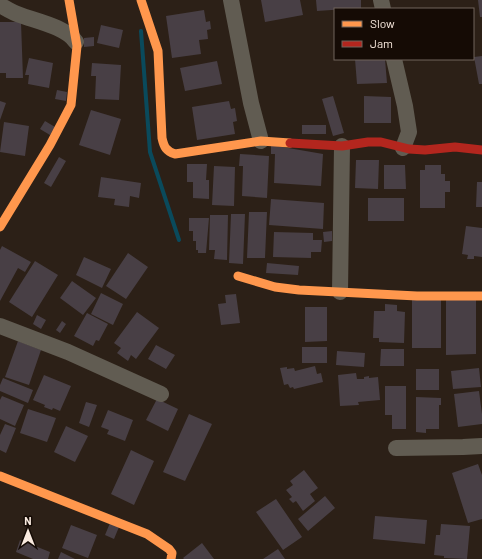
<svg xmlns="http://www.w3.org/2000/svg" width="482" height="559" font-family="Barlow,sans-serif">
<style>
.lines{fill:none;stroke-linecap:round;stroke-linejoin:round}
.stream{stroke:#0a4a5c;stroke-width:4}
.building{fill:#483f45}
.street{stroke:#615c52;stroke-width:16}
.slow{stroke:#ff974d;stroke-width:9}
.jam{stroke:#b3261e;stroke-width:9}
</style>
<rect width="100%" height="100%" fill="#2c2017"/>
<g class="lines">
<path class="stream" d="M141 31 150 152 179 240"/>
</g>
<path class="building" d="M261 0H300L303 15 265 22Z
M316 0H361V8L317 11Z
M478 0H482V17H480Z
M204 10 206 22 210 21 211 29 207 30 208 39 199 40 201 54 172 58 166 16Z
M0 22H21L23 78H6V73H0Z
M101 25 123 30 119 48 97 43Z
M94 37V46L84 47V38Z
M482 56V84H479L474 57Z
M29 58 53 63 49 88 28 84 29 75H25Z
M355 59H385L387 83 357 84Z
M217 61 222 84 185 91 180 68Z
M92 63 121 65 119 100 95 99 96 76H91Z
M57 90 67 92 66 101 55 99Z
M333 96 344 133 333 136 322 99Z
M364 96 391 97V123H364Z
M0 101 6 103 0 120Z
M229 101 231 109 235 108 237 121 233 122 235 134 197 140 192 107Z
M91 110 121 119 110 155 79 145Z
M45 121 55 127 50 135 40 129Z
M4 122 29 126 25 156 0 152Z
M302 125H326V134H302Z
M271 145 323 154 321 186 274 183 275 154H271Z
M240 154 269 156 267 198 242 196 243 166H239Z
M59 157 66 161 51 187 44 183Z
M356 160H379L378 189 355 188Z
M187 164H207L206 180H209V199L193 198V182H187Z
M384 165H405L406 189H384Z
M425 165H441V174H445V181H450V192H445V208H420V170H425Z
M214 166 235 167 234 206 212 205Z
M101 177 141 183 139 198 130 196 129 207 114 205 115 199 98 197Z
M477 182H482V207H476Z
M368 198H404V221H368Z
M271 199 324 203 323 229 269 225Z
M249 212H267L265 258H247Z
M231 214H245L243 264 229 263Z
M210 215H228L227 260 214 259 215 250H209Z
M189 218H209L206 253H198V250H196V241H193V231H189Z
M466 226 482 228V257L474 256V259H467L468 255 462 254Z
M332 231V241L324 242 323 232Z
M274 232 313 233V240H322L321 252H311V258L273 257Z
M2 246 31 262 25 272 18 268 0 301V250Z
M128 253 148 267 126 299 106 286Z
M84 257 111 269 102 288 76 275Z
M35 261 58 275 32 317 9 302Z
M267 263 299 266 298 275 266 273Z
M72 281 96 298 83 315 60 298Z
M101 293 123 304 113 325 91 314Z
M236 294 240 323 221 325 218 304 226 303 225 295Z
M476 298V354L446 355V299Z
M412 300H441V348H412Z
M385 304 397 305V311L405 312 404 343 379 342V338H373L374 311H385Z
M305 307H327V341L305 342Z
M137 312 159 328 136 359 131 355 128 361 117 353 121 348 114 343Z
M87 313 108 324 99 341 96 340 93 346 74 336Z
M37 315 46 320 41 329 33 324Z
M62 321 66 324 60 333 56 330Z
M18 341 41 350 29 385 5 377Z
M156 345 175 355 166 369 148 359Z
M302 347H327V363H302Z
M381 349H404V366H380Z
M337 351 365 353 364 367 336 365Z
M315 366 317 374 321 373 323 382 294 389 293 387 290 388 288 384 284 385 280 368 287 367V369L294 368 295 371Z
M479 368 481 387 453 389 451 371Z
M416 369H439V390H416Z
M356 373 357 379H364V377L369 376V378L378 377 380 400 358 402 359 405 340 406 338 375Z
M44 375 71 386 60 411 53 408 52 410 44 407 45 405 33 400Z
M3 378 33 390 28 403 0 391V385Z
M385 386H406V429H392V415H385Z
M479 391 482 414V424L458 427 454 394Z
M2 396 24 405 15 426 0 419V400Z
M416 397 441 398V405H439V429H426V433L416 432Z
M157 399 178 409 168 431 146 420Z
M86 402 97 405 89 427 79 423Z
M28 409 56 418 47 442 20 433Z
M108 410 133 420 125 441 107 434 109 430 101 427Z
M189 414 212 424 185 481 163 472Z
M5 424 16 428 6 453 0 450V435Z
M66 426 88 436 75 462 54 452Z
M131 450 154 461 134 505 111 494Z
M478 464 482 475V519L468 523 452 473Z
M304 470 318 488 310 494 315 501 303 511 296 501 293 503 289 499 292 497 286 490 293 485 290 481Z
M325 496 335 508 308 531 298 519Z
M276 499 302 537 283 550 256 512Z
M375 516 427 520 425 544 373 539Z
M110 523 119 527 114 539 105 535Z
M441 524 470 526 467 559 444 558V556L434 555 436 535H440Z
M71 525 97 535 88 558 62 548Z
M20 540 50 552 48 559H33L16 552Z
M202 543 214 559H184L183 558Z
M278 549 285 559H263Z
M61 552 75 559H58Z"/>
<g class="lines">
<path class="street" d="M231 0 251 103 261 141
M381 0 383 9
M0 5C7 9 13 13 20 15 36 21 66 27 76 42
M394 59 405 106 409 132 403 148
M340 292 342 146
M0 326 68 352 161 394
M396 448 463 447 482 446"/>
<path class="slow" d="M141 0 158 51 162 138C164 147 166 151 175 154L261 141 290 143
M0 227 50 145 71 105 77 46 69 0
M238 276 275 287 299 290 417 296H482
M0 476 147 534 169 549 172 553 171 559"/>
<path class="jam" d="M290 143 342 146 368 142H381L409 149 425 150 455 147 482 150"/>
</g>
<rect x="334" y="8" width="140" height="52" fill="#150b05" stroke="#70645c"/>
<rect x="342" y="21" width="20" height="6" fill="#ff974d" stroke="#70645c"/>
<text x="370" y="28" font-size="12" fill="#f9eadf">Slow</text>
<rect x="342" y="41" width="20" height="6" fill="#b3261e" stroke="#70645c"/>
<text x="370" y="48" font-size="12" fill="#f9eadf">Jam</text>
<g transform="translate(28 531)" stroke="#150b05" stroke-width="3" paint-order="stroke">
<path d="M0-3L7 15L0 10L-7 15Z" fill="#f9eadf"/>
<text y="-6" font-size="11" font-weight="bold" text-anchor="middle" fill="#f9eadf">N</text>
</g>
</svg>
